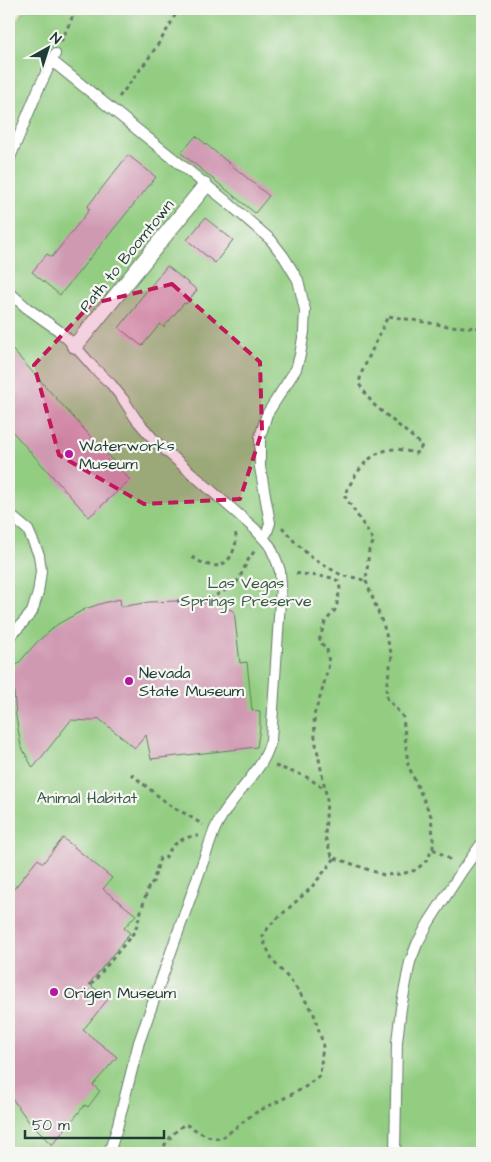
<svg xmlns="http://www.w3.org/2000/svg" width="491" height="1162" font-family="'Architects Daughter',sans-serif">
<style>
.green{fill:#92cd81;stroke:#58855a}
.building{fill:#d099b2}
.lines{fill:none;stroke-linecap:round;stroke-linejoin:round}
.service-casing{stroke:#67786a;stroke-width:12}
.pedestrian-casing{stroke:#67786a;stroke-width:17}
.path{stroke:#67786a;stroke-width:3;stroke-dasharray:4 4;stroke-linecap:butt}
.service{stroke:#fff;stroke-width:10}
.pedestrian{stroke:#fff;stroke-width:15}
.marked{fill:#c2185b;fill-opacity:0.2;stroke:#c2185b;stroke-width:4;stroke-dasharray:10 6;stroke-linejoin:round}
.poi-dot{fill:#b5179e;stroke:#f6f6f2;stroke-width:2}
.labels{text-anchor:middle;stroke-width:4.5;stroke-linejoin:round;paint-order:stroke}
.street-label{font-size:16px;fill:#1f3d34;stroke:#f6f6f2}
.poi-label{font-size:16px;fill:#1f3d34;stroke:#f6f6f2;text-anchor:start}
.park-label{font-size:16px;fill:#365a43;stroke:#f6f6f2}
</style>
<rect width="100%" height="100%" fill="#f6f6f2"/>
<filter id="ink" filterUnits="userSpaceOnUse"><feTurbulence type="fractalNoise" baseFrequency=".02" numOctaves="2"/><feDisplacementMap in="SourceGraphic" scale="10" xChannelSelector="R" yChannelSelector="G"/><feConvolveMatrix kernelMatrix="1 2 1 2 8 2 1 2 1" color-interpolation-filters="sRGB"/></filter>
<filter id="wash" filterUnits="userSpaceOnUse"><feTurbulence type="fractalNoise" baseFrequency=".0096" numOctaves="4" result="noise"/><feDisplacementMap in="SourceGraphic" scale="20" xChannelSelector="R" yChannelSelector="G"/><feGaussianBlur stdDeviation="1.12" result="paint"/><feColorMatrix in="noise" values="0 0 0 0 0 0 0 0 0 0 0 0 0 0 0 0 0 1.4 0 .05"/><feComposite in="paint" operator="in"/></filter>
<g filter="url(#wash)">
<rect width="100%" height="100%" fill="#ede7cd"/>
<path class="green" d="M26 9H482V1153H9V30Z"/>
<g id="blocks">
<path class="building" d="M196 136 269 196 255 213 181 153Z
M128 155 156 177 60 295 32 272 47 254 52 257 90 209 87 207Z
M205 218 233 240 215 263 187 240Z
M167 266 197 290 186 304 184 303 164 327 160 324 142 346 119 328 137 305 136 304Z
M9 346 130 480 89 517 9 428Z
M120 599 121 607 149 602 177 601 203 602 219 606 234 611 240 663 247 662 252 710 260 711V728L257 747 151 759 146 735 135 748 98 718 92 721 71 720 33 768 21 746 16 717 14 691 9 692V678L16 666 37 642 58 624 85 609 103 603Z
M63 838 112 878 103 889 136 915 124 928 130 933 89 984 108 999 83 1030 117 1057 93 1085 100 1091 88 1107 85 1105 52 1145 29 1122 9 1094V895L38 859 43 863Z"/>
</g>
</g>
<g filter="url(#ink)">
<use href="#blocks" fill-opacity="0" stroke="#67786a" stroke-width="1"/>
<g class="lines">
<defs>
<path id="service" d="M52 61 226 201 271 240 284 257 298 280 305 310 304 332 300 355 296 369 267 414 260 437V467L270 523 267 532 263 538
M9 160 38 90 55 54
M9 292 27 308 58 330 74 345 94 368 111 384 123 399 136 419 155 441 255 529 270 546 277 562 280 571 281 586 271 740C269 748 266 755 262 762 247 786 225 805 214 831L139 1042 117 1128 109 1153
M9 514 28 530 39 555 41 571 38 593 32 612 19 627 9 637
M395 1153 397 1042 401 1008 410 962 417 944 429 922 462 871 482 843"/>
<path id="pedestrian" d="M74 345 80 340 205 186"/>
</defs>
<use href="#service" class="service-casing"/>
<use href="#pedestrian" class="pedestrian-casing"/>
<path class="path" d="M61 42 76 9
M119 97C141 69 163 41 178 9
M282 527 294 541 312 558 343 576 357 578 366 581
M192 557C209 568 226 572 234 549 234 548 236 543 236 542 237 538 235 533 235 530
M177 601 211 598 235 585 240 577 248 560 256 549
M275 766 305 776 325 789
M131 774 172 807 186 814 203 825
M433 849 445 856 453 862
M335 858 384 875 401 874 416 870 426 861 433 849V836L431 816 408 765 403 717 387 698 386 688 392 656 384 627 366 581 369 550 374 541 344 495C356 474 368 449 397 449 403 450 410 452 416 453L420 450 422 445 373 404 359 384 361 374 388 316 448 326 482 328
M91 985 135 931 149 885 153 882 160 858 166 857C171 844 185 835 199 836
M160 1153C165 1143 175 1130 185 1124L207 1136 221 1139 253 1114 304 1088 320 1075 323 1044 313 1011 291 981 273 961 262 938 269 926 311 888 335 858 332 856 325 837 327 799 315 739 314 715 322 691 329 664 327 649 319 641 325 622 335 610 337 604 340 588 338 581 333 578 294 573"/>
<use href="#service" class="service"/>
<use href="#pedestrian" class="pedestrian"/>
</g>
</g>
<path class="marked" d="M172 284 260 362 262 431 240 499 144 504 59 455 34 365 91 304Z"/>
<g class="poi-dot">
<circle cx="69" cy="454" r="5"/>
<circle cx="129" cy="681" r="5"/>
<circle cx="54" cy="992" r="5"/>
</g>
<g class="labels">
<g class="street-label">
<text transform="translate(126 255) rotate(-51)" y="6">Path to Boomtown</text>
</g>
<g class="poi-label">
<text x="79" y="451">Waterworks<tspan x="79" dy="18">Museum</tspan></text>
<text x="139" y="678">Nevada<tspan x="139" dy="18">State Museum</tspan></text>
<text x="64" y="998">Origen Museum</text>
</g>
<g class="park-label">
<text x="246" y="588">Las Vegas<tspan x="246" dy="18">Springs Preserve</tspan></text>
<text x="87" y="803">Animal Habitat</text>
</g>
</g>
<rect width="491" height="1162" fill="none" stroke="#f6f6f2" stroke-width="30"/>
<g transform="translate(48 48) rotate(39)" stroke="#f6f6f2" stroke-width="4" paint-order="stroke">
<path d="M0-4L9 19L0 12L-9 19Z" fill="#1f3d34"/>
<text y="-8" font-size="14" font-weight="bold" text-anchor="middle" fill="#1f3d34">N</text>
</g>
<path d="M25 1130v8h139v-8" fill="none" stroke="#1f3d34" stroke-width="2.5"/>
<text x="32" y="1130" font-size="15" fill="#1f3d34" stroke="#f6f6f2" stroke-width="4" paint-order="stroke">50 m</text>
</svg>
